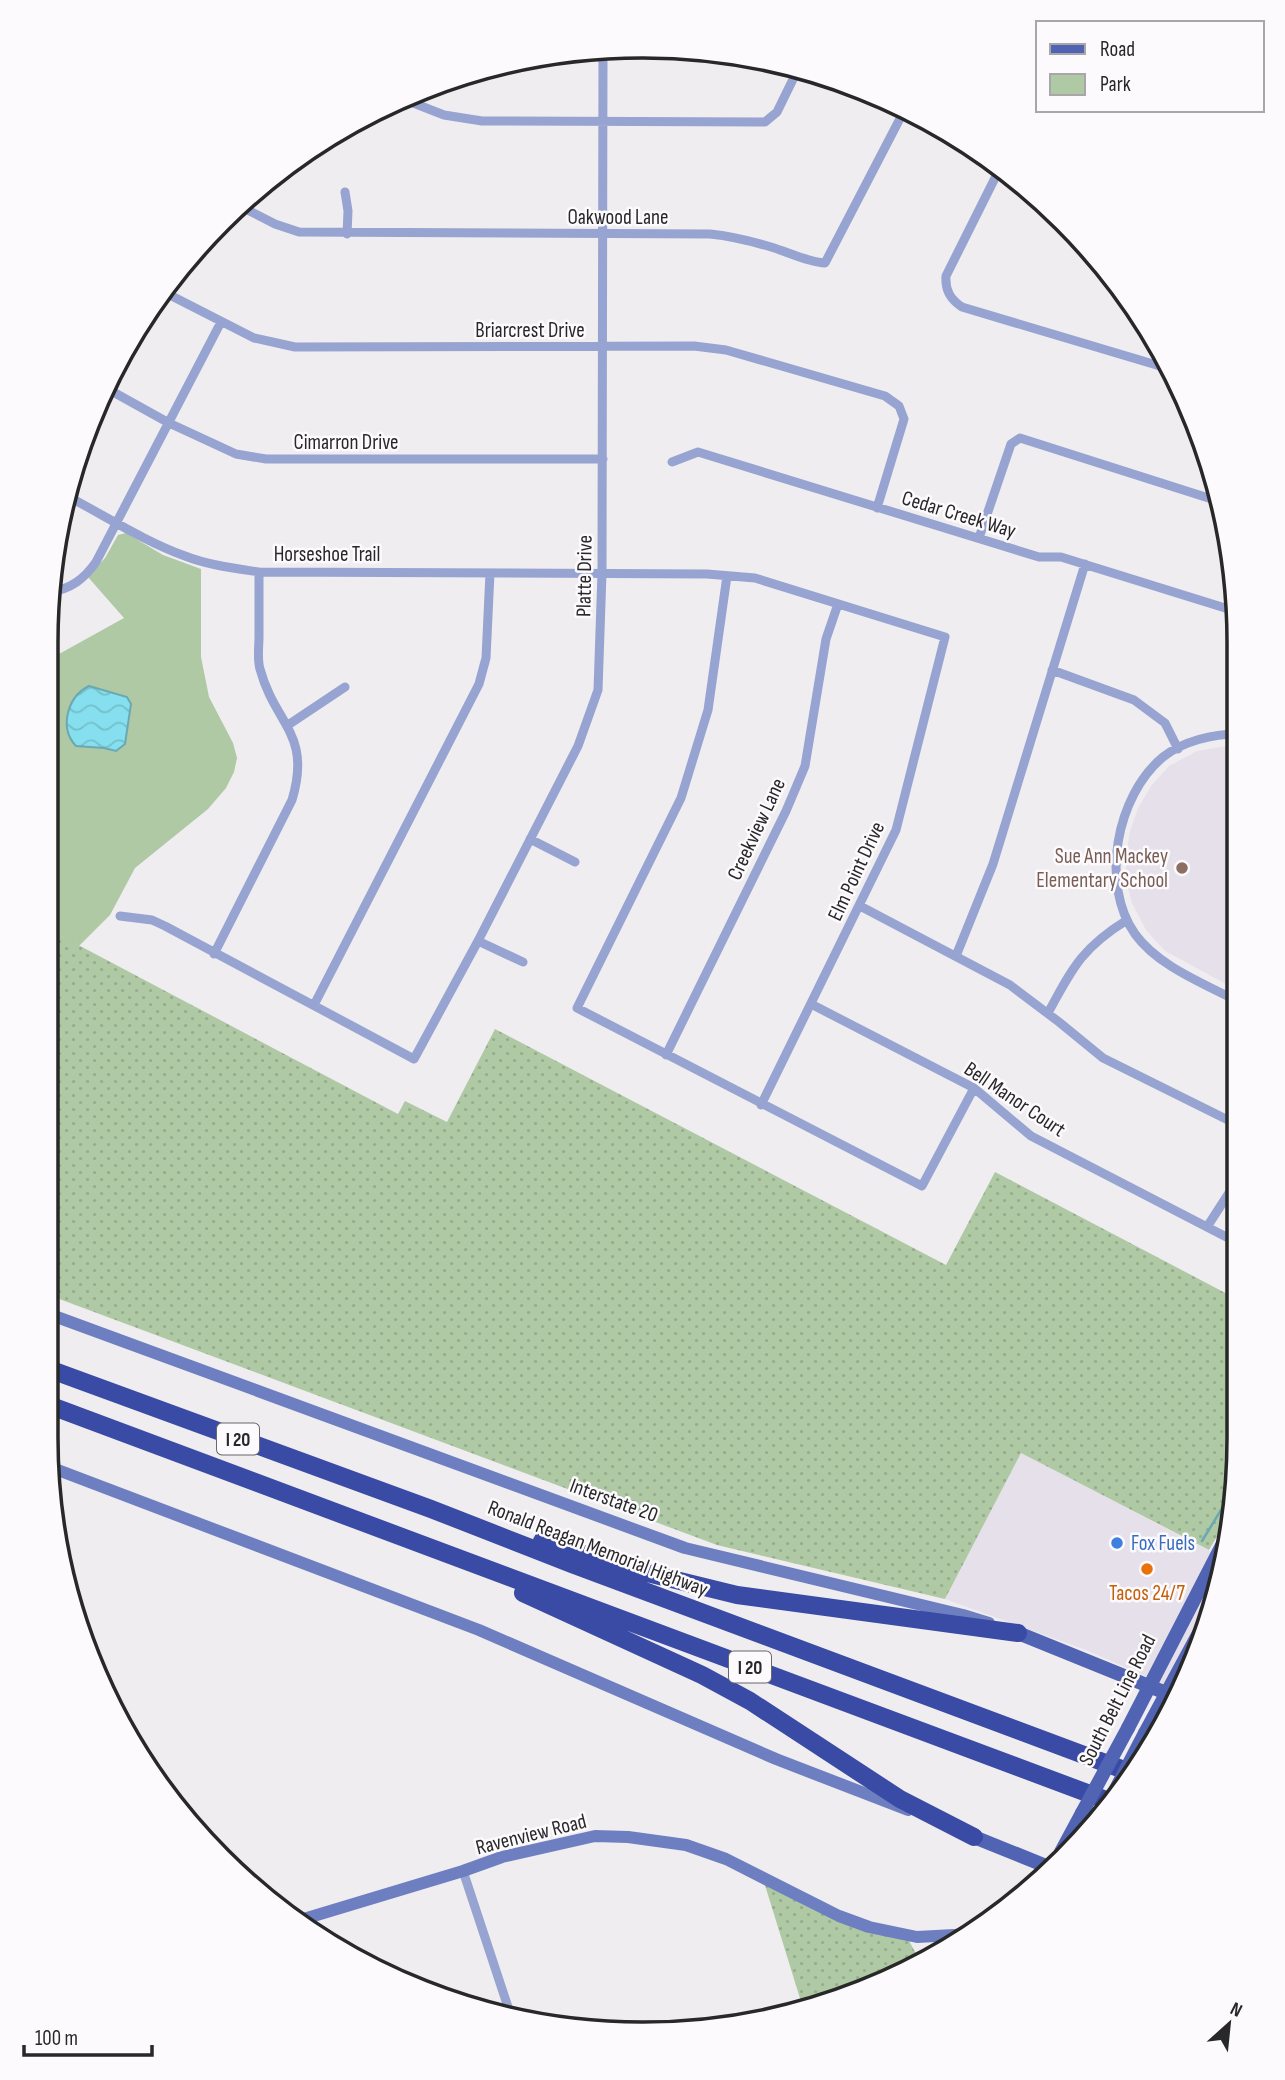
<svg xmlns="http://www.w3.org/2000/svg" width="1285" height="2080" font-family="'Sofia Sans Condensed',sans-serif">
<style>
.built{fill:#e6e0ea}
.grass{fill:url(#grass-dots)}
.park{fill:#aec9a4}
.water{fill:url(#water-waves);stroke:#6aa8b3;stroke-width:2}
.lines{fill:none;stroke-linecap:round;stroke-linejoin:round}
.stream{stroke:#6aa8b3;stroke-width:2.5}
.street{stroke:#97a4d1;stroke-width:9}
.secondary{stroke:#6d7fc0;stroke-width:12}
.primary{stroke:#5164b3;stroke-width:14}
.highway{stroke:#3a4ba6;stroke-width:18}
.primary-bridge{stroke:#5164b3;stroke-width:14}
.education-dot{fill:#8d6e63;stroke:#fcfafd;stroke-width:2.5}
.shop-dot{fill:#3f7fe0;stroke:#fcfafd;stroke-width:2.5}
.food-dot{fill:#e8710a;stroke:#fcfafd;stroke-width:2.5}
.labels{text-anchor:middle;stroke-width:5;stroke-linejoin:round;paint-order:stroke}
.shield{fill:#fcfafd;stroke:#686769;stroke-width:2}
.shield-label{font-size:19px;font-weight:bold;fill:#292829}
.street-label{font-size:21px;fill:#292829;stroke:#fcfafd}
.education-label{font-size:21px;fill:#785e54;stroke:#fcfafd;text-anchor:end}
.shop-label{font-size:21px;fill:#366cbe;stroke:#fcfafd;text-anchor:start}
.food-label{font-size:21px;fill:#c56008;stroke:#fcfafd}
.rim{fill:none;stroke:#292829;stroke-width:3.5}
</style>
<defs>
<pattern id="grass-dots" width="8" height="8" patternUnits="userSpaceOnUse" patternTransform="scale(1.75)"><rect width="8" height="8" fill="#aec9a4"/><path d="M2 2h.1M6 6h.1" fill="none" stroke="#96ad8d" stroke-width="1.8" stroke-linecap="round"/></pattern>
<pattern id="water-waves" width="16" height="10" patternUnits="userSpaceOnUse" patternTransform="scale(1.75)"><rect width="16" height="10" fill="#86dfee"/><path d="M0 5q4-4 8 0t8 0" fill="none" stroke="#74bfcc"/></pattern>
</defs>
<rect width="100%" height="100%" fill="#efedf0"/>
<path class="built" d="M1238 744 1237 990 1165 951 1146 930 1132 903 1126 880V856L1130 831 1138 808 1151 786 1169 766 1197 751Z
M1021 1453 1223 1558 1194 1666 1179 1691 1086 1650 945 1599Z"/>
<path class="grass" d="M48 929 398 1114 405 1101 447 1122 495 1029 946 1265 995 1172 1235 1298 1234 1508 1209 1550 1021 1453 945 1599 717 1545 46 1294Z
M764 1882 908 1939 920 1961 834 2003 803 2008Z"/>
<path class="park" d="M126 533 163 555 201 569V657L209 697 233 743 237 758 234 772 226 788 208 809 135 868 110 915 79 946 48 929 50 659 124 618 88 577 105 558 118 535Z"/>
<path class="water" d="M89 686 127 697 131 704 125 744 116 751 104 748 76 746C59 728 67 697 89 686Z"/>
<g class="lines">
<path class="stream" d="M1221 1510 1235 1487
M1202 1541 1221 1510 1229 1515"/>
<path class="street" d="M403 99 444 115 482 121 765 122 777 112 799 67
M1001 166 946 276C945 290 950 299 962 307L1170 369
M345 192 348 211 347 234
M238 205 275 224 299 232 710 234C730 236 751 241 771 247 788 252 807 262 825 263L906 107
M162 291 254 338 295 347 694 346 726 350 885 396 899 406 904 419 877 508
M106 388 169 423 236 454 266 459H603
M672 462 698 452 1039 557H1061L1238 612
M69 497C107 517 144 541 185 556 208 565 233 568 259 572L707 574 755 578 945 637 896 830 761 1105
M979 538 1011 444 1020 438 1221 502
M727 576 708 710 681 798 577 1008 922 1186 974 1088
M50 592C71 589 84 579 96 562L221 322
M1052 670 1134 700 1165 723 1178 749
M288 725 345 687
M530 839 575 862
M860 906 1010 985 1059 1022 1103 1058 1236 1124
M120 916 152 920 165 926 414 1059 478 941 578 746 598 690 602 573 603 49
M478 941 523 962
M214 954 292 800C312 733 275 725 260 669 257 659 259 647 259 637 259 615 259 593 259 572
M956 956 993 864 1085 564
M1237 1001C1203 983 1158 966 1135 934 1100 884 1116 796 1163 757 1183 741 1213 734 1238 734
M811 1004 974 1088 1031 1136 1236 1242
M314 1005 479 684 486 658 490 573
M1048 1013C1073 967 1082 948 1127 920
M666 1055 786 811 805 766 826 639 838 604
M1207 1227 1236 1182
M463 1871 510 2013"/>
<path class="secondary" d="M46 1313 685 1548 963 1615 989 1623
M50 1467 479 1630 776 1759 908 1810
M297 1921 463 1871 502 1857 595 1836 628 1837 686 1845 726 1859 839 1916 869 1927 917 1937 973 1934"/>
<path class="primary" d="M1018 1633 1176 1697
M1128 1728 1230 1530
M1145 1733 1206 1620
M974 1837 1046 1866
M1061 1852 1082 1813"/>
<path class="highway" d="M46 1368 431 1509 572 1564 1132 1773
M46 1404 1114 1803
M542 1541 631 1569 737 1595 1018 1633
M523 1593 702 1675 750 1701 900 1799 974 1837"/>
<path class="primary-bridge" d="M1082 1813 1128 1728
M1103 1814 1145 1733"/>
</g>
<circle class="education-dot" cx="1182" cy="868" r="7"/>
<circle class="shop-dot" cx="1117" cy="1543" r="7"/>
<circle class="food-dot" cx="1147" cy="1569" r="7"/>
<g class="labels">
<g class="shield">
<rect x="217" y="1423.5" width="42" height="31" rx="5"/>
<rect x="729" y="1651.5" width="42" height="31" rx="5"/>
</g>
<g class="shield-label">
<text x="238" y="1446">I 20</text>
<text x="750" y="1674">I 20</text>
</g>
<g class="street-label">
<text x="618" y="224">Oakwood Lane</text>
<text x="530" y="337">Briarcrest Drive</text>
<text x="346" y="449">Cimarron Drive</text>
<text transform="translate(959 514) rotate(17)" y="7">Cedar Creek Way</text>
<text x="327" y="561">Horseshoe Trail</text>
<text transform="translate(584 576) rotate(-89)" y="7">Platte Drive</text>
<text transform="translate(756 829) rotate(-65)" y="7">Creekview Lane</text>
<text transform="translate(856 871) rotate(-65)" y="7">Elm Point Drive</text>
<text transform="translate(1015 1099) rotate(34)" y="7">Bell Manor Court</text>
<text transform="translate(614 1500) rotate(20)" y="7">Interstate 20</text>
<text transform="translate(598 1548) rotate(21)" y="7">Ronald Reagan Memorial Highway</text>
<text transform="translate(1117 1700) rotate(-63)" y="7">South Belt Line Road</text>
<text transform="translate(531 1834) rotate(-14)" y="7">Ravenview Road</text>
</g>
<g class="education-label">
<text x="1168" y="863">Sue Ann Mackey<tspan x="1168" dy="24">Elementary School</tspan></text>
</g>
<g class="shop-label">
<text x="1131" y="1550">Fox Fuels</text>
</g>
<g class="food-label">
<text x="1147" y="1600">Tacos 24/7</text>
</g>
</g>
<path d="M0 0H1285V2080H0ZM642 58H643A584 584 0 0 1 1227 642V1438A584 584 0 0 1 643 2022H642A584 584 0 0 1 58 1438V642A584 584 0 0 1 642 58Z" fill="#fcfafd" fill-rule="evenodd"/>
<path class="rim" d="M642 58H643A584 584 0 0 1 1227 642V1438A584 584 0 0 1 643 2022H642A584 584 0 0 1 58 1438V642A584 584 0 0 1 642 58Z"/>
<rect x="1036" y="21" width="228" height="91" fill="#fcfafd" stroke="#a8a6a8" stroke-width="2"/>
<rect x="1050" y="44" width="35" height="10" fill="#5164b3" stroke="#a8a6a8" stroke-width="2"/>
<text x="1100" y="56" font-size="21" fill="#292829">Road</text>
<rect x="1050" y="74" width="35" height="21" fill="#aec9a4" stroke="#a8a6a8" stroke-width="2"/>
<text x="1100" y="91" font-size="21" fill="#292829">Park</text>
<g transform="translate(1229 2024) rotate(27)" stroke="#fcfafd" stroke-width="5" paint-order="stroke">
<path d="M0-5L12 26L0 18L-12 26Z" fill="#292829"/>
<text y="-10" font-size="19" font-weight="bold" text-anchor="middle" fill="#292829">N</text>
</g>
<path d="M24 2045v10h128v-10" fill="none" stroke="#292829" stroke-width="3.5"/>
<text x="35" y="2045" font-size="21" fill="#292829" stroke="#fcfafd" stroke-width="5" paint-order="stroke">100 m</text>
</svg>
